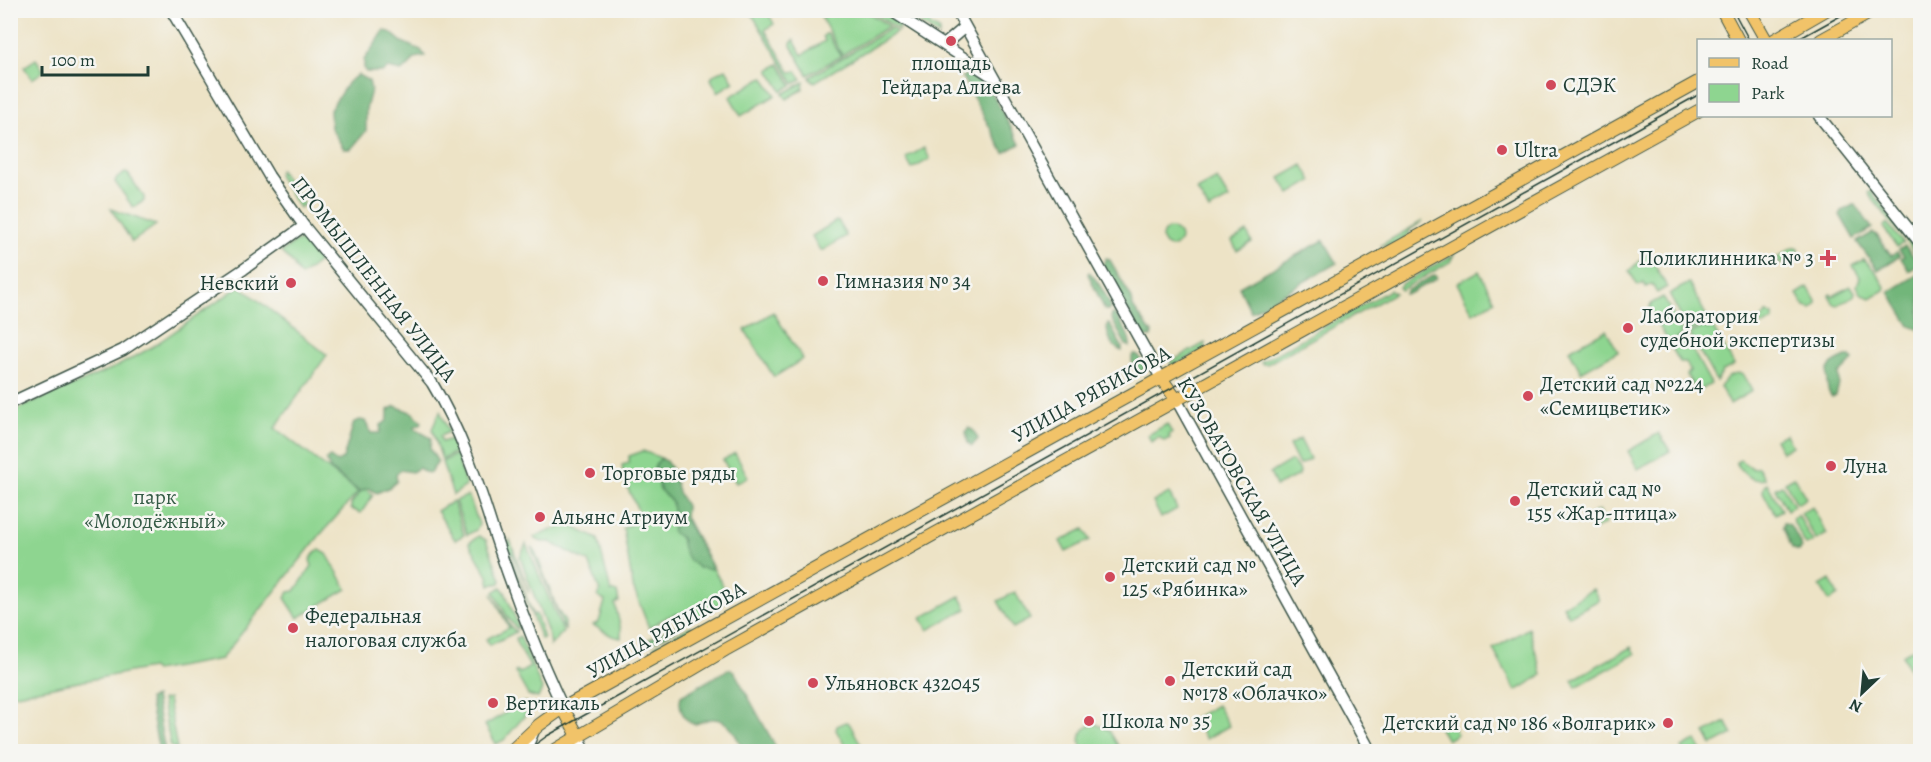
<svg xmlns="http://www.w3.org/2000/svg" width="1931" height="762" font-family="Alegreya,serif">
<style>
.green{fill:#8ed590;stroke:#568962;stroke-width:1.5}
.forest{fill:#72b67a;stroke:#487a57;stroke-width:1.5}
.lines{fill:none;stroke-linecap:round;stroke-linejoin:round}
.minor-casing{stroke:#3e564a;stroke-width:13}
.major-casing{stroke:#3e564a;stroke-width:14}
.minor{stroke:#fff;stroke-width:10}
.major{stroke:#f1c369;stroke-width:12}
.tram{stroke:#1f3d34;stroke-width:1.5}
.poi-dot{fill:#d1495b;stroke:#f6f6f2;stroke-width:2}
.labels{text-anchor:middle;stroke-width:5;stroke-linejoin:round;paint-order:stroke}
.poi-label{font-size:21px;fill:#1f3d34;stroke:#f6f6f2;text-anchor:start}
.street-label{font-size:21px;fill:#1f3d34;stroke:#f6f6f2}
.park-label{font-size:21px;fill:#355b46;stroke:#f6f6f2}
</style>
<rect width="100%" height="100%" fill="#f6f6f2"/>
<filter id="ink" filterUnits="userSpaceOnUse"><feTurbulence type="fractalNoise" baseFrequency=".0167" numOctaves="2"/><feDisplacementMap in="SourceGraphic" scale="12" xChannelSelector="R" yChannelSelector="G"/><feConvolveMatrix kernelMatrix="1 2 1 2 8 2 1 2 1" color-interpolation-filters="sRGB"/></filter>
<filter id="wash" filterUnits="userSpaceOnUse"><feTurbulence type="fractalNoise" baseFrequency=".008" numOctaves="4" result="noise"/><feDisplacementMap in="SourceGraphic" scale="24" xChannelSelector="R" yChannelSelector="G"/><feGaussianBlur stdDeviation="1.35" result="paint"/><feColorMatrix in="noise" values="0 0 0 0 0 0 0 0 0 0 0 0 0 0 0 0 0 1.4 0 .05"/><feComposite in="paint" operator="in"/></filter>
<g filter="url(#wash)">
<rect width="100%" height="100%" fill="#ede3c6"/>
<path class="green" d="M750 11H767L774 24 765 30 790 72 796 71 802 79 794 84Z
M832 11H866L889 26 842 55 821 17Z
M871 11C882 10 892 16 900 25L899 30Z
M916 14 925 15 931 26 939 30V36L917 21Z
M891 28 897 32 815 82 811 80 810 77Z
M827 33 841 56 808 75 791 46V43L794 40 802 55 825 41 823 36Z
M36 59 44 71 32 79 24 67Z
M779 64 792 85 782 91 769 70Z
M726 69 734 82 718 92 711 79 713 75Z
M763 77 776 95 741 116 730 97Z
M804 82 803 89 787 99 783 94Z
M924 148 930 159 912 169 906 158Z
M1303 165 1312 181 1290 194 1280 178Z
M280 170 304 205 299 208 279 177 278 174Z
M125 173 128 174 144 197V201L134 207 132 206 115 182 116 179Z
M1217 179 1229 199 1209 210 1197 190Z
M1871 191 1920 254V259L1868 193Z
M111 209 156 225 132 242Z
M836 221 839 222 846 236 823 250H820L812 236Z
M1423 221 1410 230 1409 234C1401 239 1391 248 1381 245Z
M1887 223 1903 243 1897 247 1883 227Z
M1162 238a9 9 0 1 1 18 0a9 9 0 1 1-18 0Z
M1247 232 1252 242 1237 251 1232 241Z
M297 241H302L319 262 301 276 294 267 295 266 281 252Z
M1792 248H1797L1799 251 1780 265 1777 258Z
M1648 253 1667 287 1657 293 1652 284 1646 287 1644 283 1638 286 1629 271Z
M1454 255 1450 262 1401 290 1399 287 1403 283Z
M1864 259 1876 272 1885 287 1884 290 1871 298 1862 295 1857 286 1860 277 1853 266Z
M1479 271 1495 301 1473 313 1457 283Z
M1689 283 1709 321 1689 332 1669 294Z
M240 286 327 355 275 428 358 492 320 535 221 659 155 671 152 668 145 669 11 695V412L118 366 152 347Z
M1851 286 1855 292 1854 296 1838 305 1834 304 1829 295 1831 294 1833 296Z
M1808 287 1817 303 1812 309 1805 307 1797 294Z
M1390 290 1395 293 1267 364H1262L1261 362Z
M1663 297 1682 331 1680 332 1682 335 1669 343 1649 308 1652 303Z
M773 312 803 359 774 377 745 330Z
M1767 312 1773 315V320L1764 326 1758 324Z
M1705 326 1707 329 1712 326 1734 365 1723 371 1716 381 1690 334Z
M1606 330 1618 351 1581 372 1569 350Z
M1683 338 1684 341 1687 340 1711 384 1699 391 1695 390 1687 375 1690 371 1686 362H1680L1670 345Z
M1205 343V349L1173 366 1170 362Z
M1738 373 1743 375 1752 391 1730 404 1720 387 1728 377Z
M440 411 449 432 440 436 442 442 451 439 455 452 442 460 432 429Z
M1167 424 1172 433 1169 435 1170 438 1164 441 1159 437 1151 442 1148 435Z
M1659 433 1670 451 1638 469 1628 451Z
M1786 434 1792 446 1782 452 1775 439Z
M1300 439 1310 459 1299 465 1289 445Z
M643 451 661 458 654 468 660 490 672 502 673 506 678 504 730 599 699 617C676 609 668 616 649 628L633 587 623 528 642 519 624 480 622 465 629 463V456Z
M735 453 748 477 736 483 723 460Z
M456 454 466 486 453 495 442 462Z
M1740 460 1753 469 1758 467 1765 479C1751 482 1742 474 1736 462Z
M1290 461 1293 462 1300 472 1299 475 1276 486 1270 473Z
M1794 477 1806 498 1797 504 1785 482Z
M1767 483 1782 510 1775 514 1763 492 1764 486Z
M1782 485 1794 506 1787 510 1775 488Z
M365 488 373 495 361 513 351 509V504L362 489Z
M1169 493 1177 509 1161 518 1153 502Z
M467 496 469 497 479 524 476 530 467 535 455 501Z
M453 501 464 535 455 540 437 511Z
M1812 507 1827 534 1816 540 1801 513Z
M1599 510 1606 523 1593 530 1586 517Z
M1798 515 1813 542 1806 545 1792 519Z
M573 522 577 529 598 539 611 592H617L619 602 615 604 621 630V638L612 636 593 625 599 622 605 601 598 597 600 592 589 562 550 542H542L535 539 534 537Z
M1084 529 1090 540 1066 552 1060 541Z
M479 536 486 540 501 580 500 583 490 585 488 576 469 543Z
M510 540 529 593 512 552 510 554 533 615 536 614 544 638 541 639 507 550 506 545Z
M526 544 563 632 550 646 548 633 520 557Z
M531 547 535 551 557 609 565 622V631Z
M316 551 320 550 327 554 347 589 298 618 285 598 289 592 295 591 312 566 310 560Z
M1830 580 1838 595 1829 601 1820 586Z
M501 587 505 592 518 625 517 629 508 618 494 592Z
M1593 589 1599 600 1569 616 1563 606Z
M1015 592 1030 619 1013 628 998 601Z
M492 594 510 626 516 632 490 645 486 639 509 628Z
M960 596 967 609 928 630 921 618Z
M691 626 693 630 660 648H655L654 647Z
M1529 628 1542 675 1516 691 1493 649Z
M520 636 542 689 538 698 528 695 515 672 518 671 520 673 530 667 516 642V638Z
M1631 647 1635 654 1576 687 1572 680Z
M1915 648 1920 659V682L1917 684 1902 655Z
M168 699 177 749 171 747 162 700Z
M524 702 534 705 504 740 496 744 485 725Z
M1217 705 1229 726 1206 739 1194 718Z
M1447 716 1457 734 1447 740 1436 722Z
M846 722 849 723 863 748 862 751H848L836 730 837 726Z
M1726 722 1733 734 1712 745 1705 733Z
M1096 724 1109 730 1121 751H1083C1077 738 1081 726 1096 724Z
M1696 740 1702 751H1684L1682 748Z"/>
<path class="forest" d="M384 31 390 32 402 42 421 50 425 56 415 58 409 66 401 71 388 68 383 72H366L364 69V60Z
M971 72 988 86 1020 144 1004 153 962 77Z
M358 75 369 81 371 90 366 109V131L351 149H344L331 128 330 110 348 82Z
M1855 204 1872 228 1854 239 1840 215 1842 211Z
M1872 233 1876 234 1891 256 1897 252 1900 256 1878 270 1857 242Z
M1324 240 1337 263 1251 312 1239 287Z
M1905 246 1920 264 1909 271 1901 258 1904 256 1899 250Z
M1106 258 1110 260 1132 299 1133 307 1152 333 1151 337H1143L1102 266Z
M1089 272C1095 276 1109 300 1111 307L1109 310H1105L1088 274Z
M1920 273V330L1910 326 1889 292Z
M1434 275 1437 276 1436 279 1408 294H1405L1406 291Z
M1112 314H1115C1121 323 1131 336 1130 347L1126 345 1111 318Z
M1108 324 1110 325 1122 347V351C1112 348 1105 333 1108 324Z
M1134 354 1139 356 1145 367 1140 374 1138 373 1132 362V356Z
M1846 357H1850L1853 360 1839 374V384L1836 395 1832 397C1828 392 1828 390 1827 383 1825 366 1832 363 1846 357Z
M395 406 413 413 422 422 420 425 415 426V429L431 438 430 449 438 462 430 473 424 472 419 468 412 472 400 470 396 475 397 481 390 487 377 493 368 488 360 492 330 469 326 460 330 457 337 462 343 459 354 422 360 420 365 421 371 433H380L381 425C389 421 388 418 388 410Z
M968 428 973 430 978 439 972 446 968 443 966 432Z
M661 458 666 461 672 470 678 492 686 506 685 519 713 569 699 568 688 559 683 549 681 538 672 532 674 521 672 502 660 490 655 465Z
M1784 523 1789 524 1801 543V548L1798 551 1792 548 1783 528Z
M674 626 678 627 676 630 647 646 644 642Z
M729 669 734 671 778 751H744C737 738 730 718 712 719 705 719 700 724 693 724 683 719 678 707 681 696Z
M155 697 165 751H159L149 699Z"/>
</g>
<g filter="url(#ink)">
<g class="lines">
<defs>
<path id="minor" d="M171 10 269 176 304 226 432 383C460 429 477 479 493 530 513 591 536 651 563 708
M890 10 990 75
M956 10 1161 378
M944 45 965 27
M1819 116 1920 243
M1176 399 1371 752
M10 403 123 350 244 269 304 226
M578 736 586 752
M525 752 533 733"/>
<path id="major" d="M1722 10 1738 40
M1749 10 1766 40
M1774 40 1826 10
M1821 40 1875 10
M1161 378 1176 399
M563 708 578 736
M510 752 539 725 563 708 1698 82
M552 752 725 650 1698 111"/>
</defs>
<use href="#minor" class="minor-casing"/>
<use href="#major" class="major-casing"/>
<use href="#minor" class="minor"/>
<use href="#major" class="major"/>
<path class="tram" d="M1733 10 1749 40
M1797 40 1851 10
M525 752 547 736 1698 95"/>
</g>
</g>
<g class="poi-dot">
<circle cx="951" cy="41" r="6"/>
<circle cx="1551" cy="85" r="6"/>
<circle cx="1502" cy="150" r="6"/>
<path d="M1825 249h6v6h6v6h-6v6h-6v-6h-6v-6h6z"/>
<circle cx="823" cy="281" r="6"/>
<circle cx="291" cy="283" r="6"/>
<circle cx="1628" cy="328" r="6"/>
<circle cx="1528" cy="396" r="6"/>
<circle cx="1831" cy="466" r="6"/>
<circle cx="590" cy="473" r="6"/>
<circle cx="1515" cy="501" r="6"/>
<circle cx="540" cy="517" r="6"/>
<circle cx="1110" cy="577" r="6"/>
<circle cx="293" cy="628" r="6"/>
<circle cx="1170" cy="681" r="6"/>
<circle cx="813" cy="683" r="6"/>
<circle cx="493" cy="703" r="6"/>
<circle cx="1089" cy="721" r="6"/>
<circle cx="1668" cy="723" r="6"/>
</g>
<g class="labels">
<g class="poi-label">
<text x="951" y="70" text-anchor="middle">площадь<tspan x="951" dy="24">Гейдара Алиева</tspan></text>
<text x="1563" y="92">СДЭК</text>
<text x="1514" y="157">Ultra</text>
<text x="1814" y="265" text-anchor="end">Поликлинника № 3</text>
<text x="835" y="288">Гимназия № 34</text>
<text x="279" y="290" text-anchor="end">Невский</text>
<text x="1640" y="323">Лаборатория<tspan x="1640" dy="24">судебной экспертизы</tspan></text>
<text x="1540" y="391">Детский сад №224<tspan x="1540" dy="24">«Семицветик»</tspan></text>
<text x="1843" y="473">Луна</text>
<text x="602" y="480">Торговые ряды</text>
<text x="1527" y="496">Детский сад №<tspan x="1527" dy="24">155 «Жар-птица»</tspan></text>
<text x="552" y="524">Альянс Атриум</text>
<text x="1122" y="572">Детский сад №<tspan x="1122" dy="24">125 «Рябинка»</tspan></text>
<text x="305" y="623">Федеральная<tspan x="305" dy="24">налоговая служба</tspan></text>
<text x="1182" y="676">Детский сад<tspan x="1182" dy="24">№178 «Облачко»</tspan></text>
<text x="825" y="690">Ульяновск 432045</text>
<text x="505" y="710">Вертикаль</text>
<text x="1101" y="728">Школа № 35</text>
<text x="1656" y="730" text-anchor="end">Детский сад № 186 «Волгарик»</text>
</g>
<g class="street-label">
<text transform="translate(374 279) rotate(52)" y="7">ПРОМЫШЛЕННАЯ УЛИЦА</text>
<text transform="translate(1091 394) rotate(-29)" y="7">УЛИЦА РЯБИКОВА</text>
<text transform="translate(1242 481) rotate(60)" y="7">КУЗОВАТОВСКАЯ УЛИЦА</text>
<text transform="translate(666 630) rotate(-29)" y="7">УЛИЦА РЯБИКОВА</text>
</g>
<g class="park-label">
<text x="155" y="504">парк<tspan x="155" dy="24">«Молодёжный»</tspan></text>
</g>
</g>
<rect width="1931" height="762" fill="none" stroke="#f6f6f2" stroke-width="36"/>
<rect x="1697" y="39" width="195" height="78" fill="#f6f6f2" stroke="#a0aca6" stroke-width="1.5"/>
<rect x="1709" y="58" width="30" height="9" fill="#f1c369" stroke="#a0aca6" stroke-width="1.5"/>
<text x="1751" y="69" font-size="18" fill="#1f3d34">Road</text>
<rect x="1709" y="84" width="30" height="18" fill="#8ed590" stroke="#a0aca6" stroke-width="1.5"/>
<text x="1751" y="99" font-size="18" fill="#1f3d34">Park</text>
<g transform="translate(1862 693) rotate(206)" stroke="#f6f6f2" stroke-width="4.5" paint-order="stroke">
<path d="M0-4.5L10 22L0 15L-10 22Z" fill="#1f3d34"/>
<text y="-9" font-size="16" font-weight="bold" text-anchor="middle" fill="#1f3d34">N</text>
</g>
<path d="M42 66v9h106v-9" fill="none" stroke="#1f3d34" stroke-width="3"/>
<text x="51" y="66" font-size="18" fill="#1f3d34" stroke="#f6f6f2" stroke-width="4.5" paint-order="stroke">100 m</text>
</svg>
